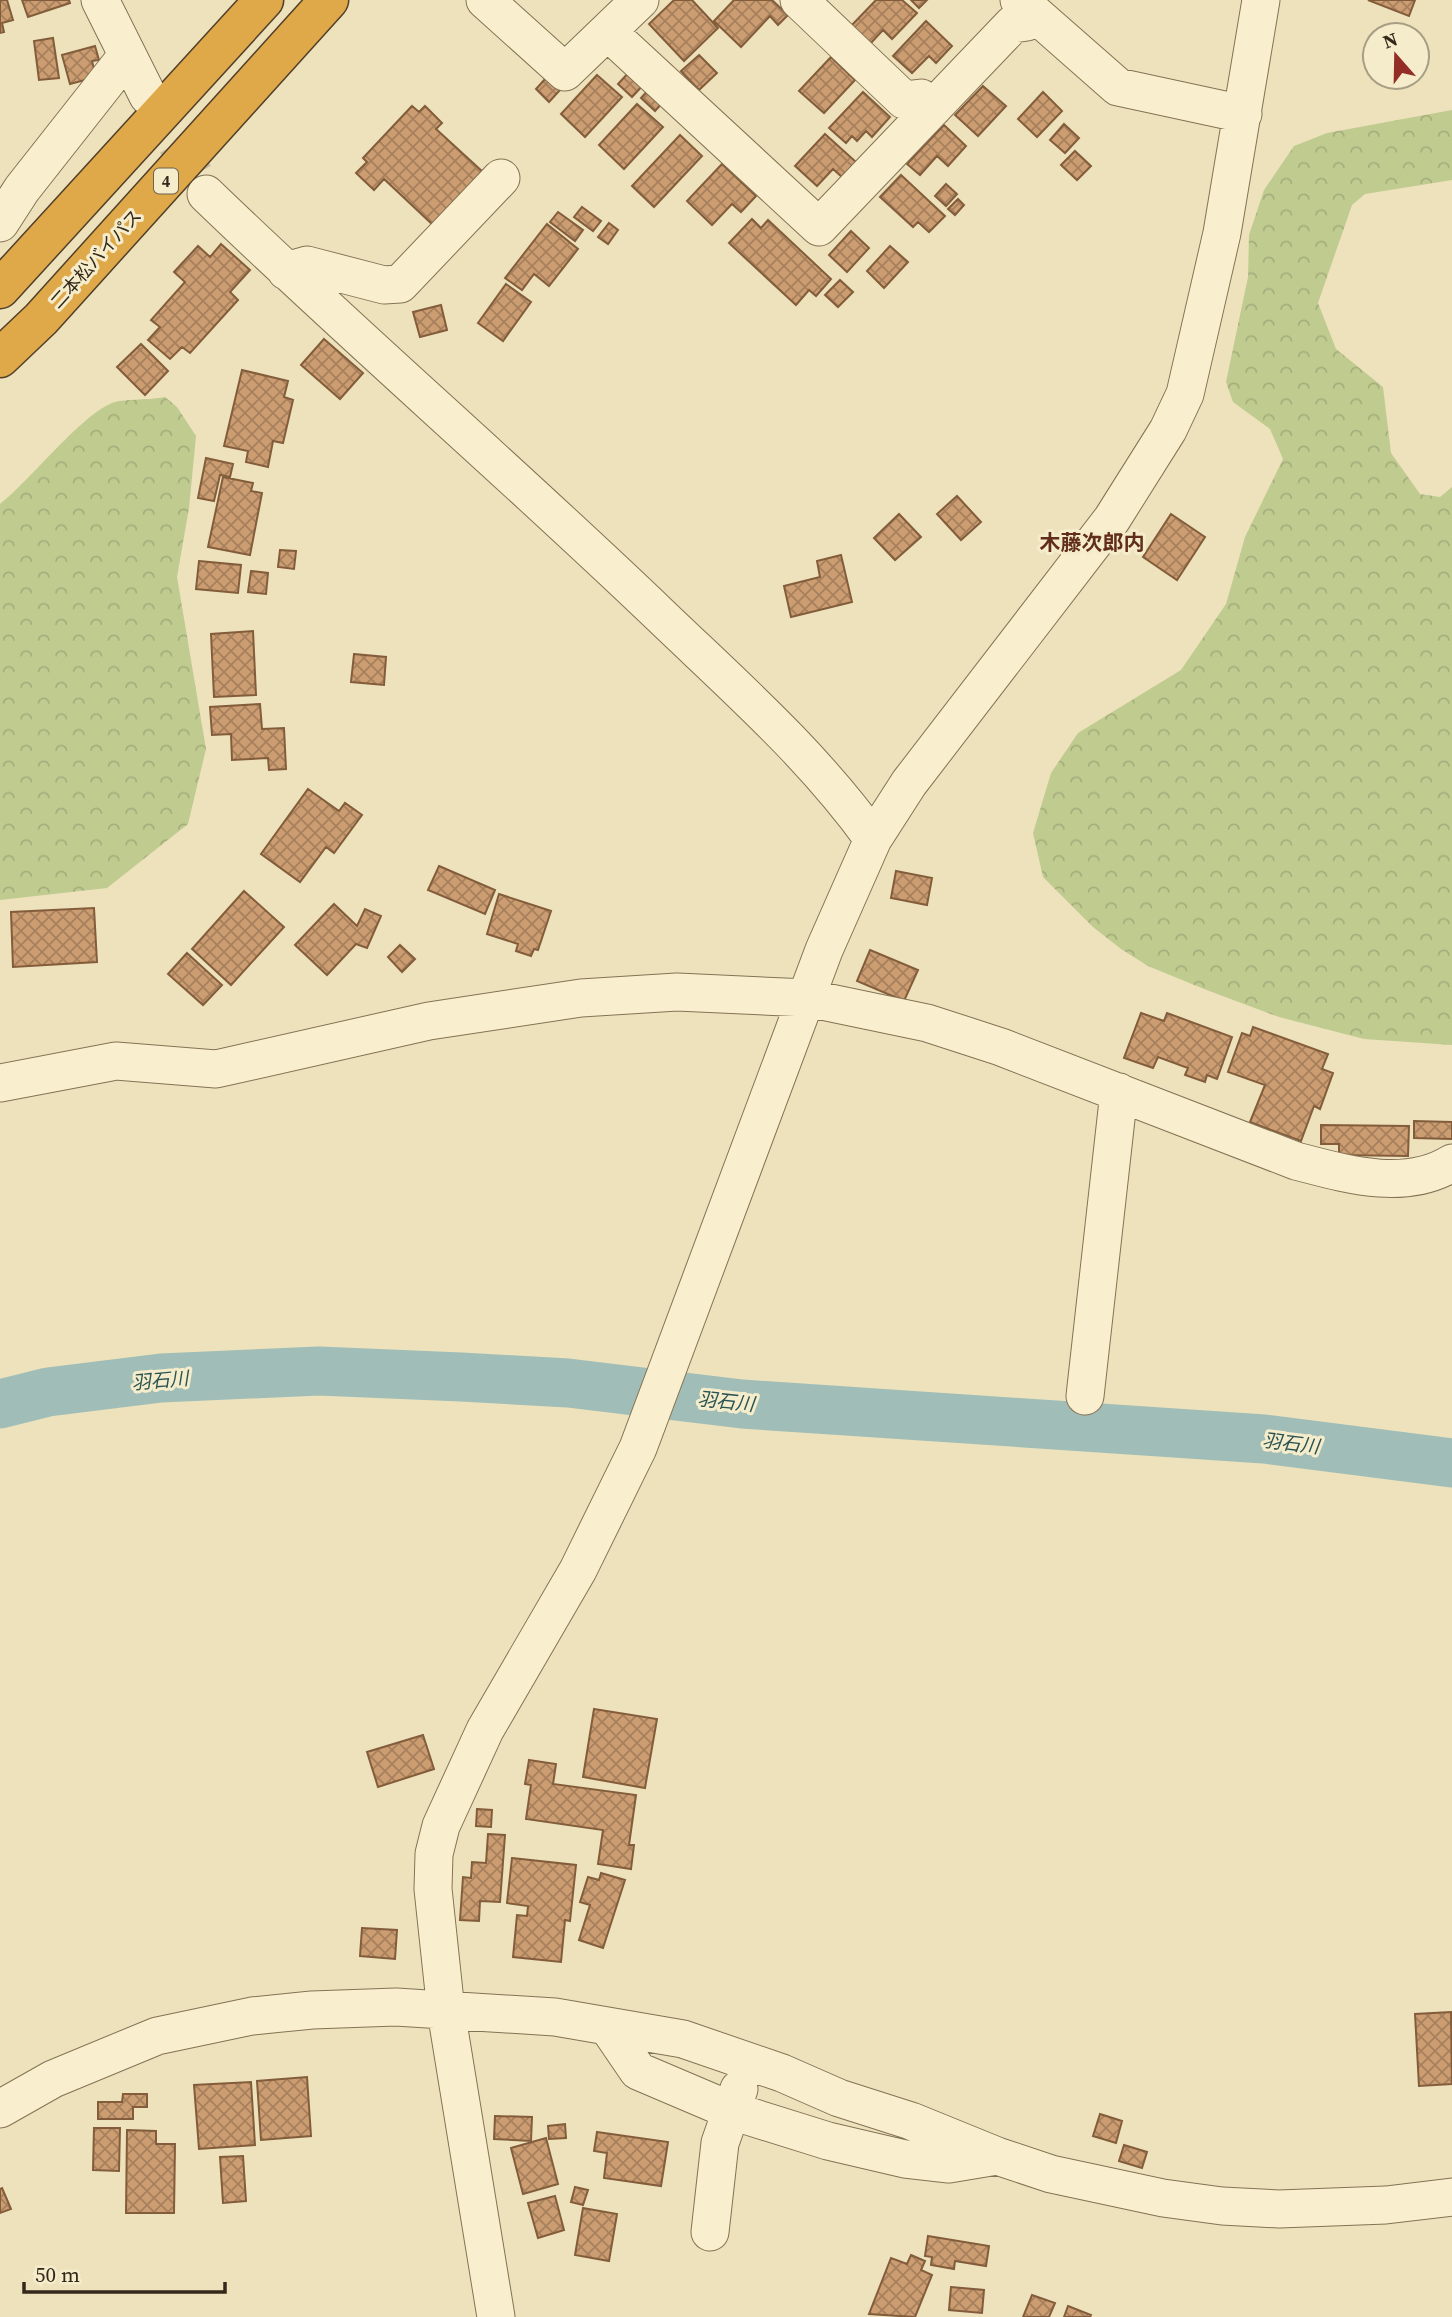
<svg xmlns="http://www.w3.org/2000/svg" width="1452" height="2317" font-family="'Source Serif 4','Noto Sans JP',serif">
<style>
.forest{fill:url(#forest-crowns)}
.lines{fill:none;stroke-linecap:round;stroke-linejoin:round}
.river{stroke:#a0beb7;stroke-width:49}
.building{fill:url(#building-cross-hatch);stroke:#835d3b;stroke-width:2}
.minor-tunnel{stroke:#c8bd9b;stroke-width:37;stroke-dasharray:37 18;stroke-linecap:butt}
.minor-casing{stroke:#847255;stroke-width:39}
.highway-casing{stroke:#513f2a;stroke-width:41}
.minor{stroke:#f9efce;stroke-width:37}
.highway{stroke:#dfa849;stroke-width:38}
.labels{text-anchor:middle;stroke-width:6;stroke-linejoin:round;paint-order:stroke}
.shield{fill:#f5eccb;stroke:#6d634f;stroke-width:2}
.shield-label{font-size:16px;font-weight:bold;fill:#33281a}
.street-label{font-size:18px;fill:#33281a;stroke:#f5eccb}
.water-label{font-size:19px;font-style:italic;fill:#295353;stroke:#f5eccb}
.quarter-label{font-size:21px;font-weight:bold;fill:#602e1a;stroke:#f5eccb}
</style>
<defs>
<pattern id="forest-crowns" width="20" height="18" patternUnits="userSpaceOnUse" patternTransform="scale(1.75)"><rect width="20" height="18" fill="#c0cb90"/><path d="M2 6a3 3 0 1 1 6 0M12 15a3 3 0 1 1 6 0" fill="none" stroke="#a5ae7c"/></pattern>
<pattern id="building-cross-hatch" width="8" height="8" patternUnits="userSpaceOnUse" patternTransform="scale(1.75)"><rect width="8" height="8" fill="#cc9d71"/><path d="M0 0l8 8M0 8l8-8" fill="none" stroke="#a6805c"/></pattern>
</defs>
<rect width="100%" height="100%" fill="#ede2bb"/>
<path class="forest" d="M1452 110V180L1365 194 1352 205 1318 303 1336 349 1383 387 1391 453 1420 494 1440 497 1452 487V1045L1364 1039 1279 1017 1204 989 1148 966 1121 949 1093 927 1043 877 1033 833 1051 773 1078 733 1181 670 1226 604 1245 537 1283 459 1270 429 1233 402 1226 382 1248 277 1249 235 1264 190 1294 146 1327 133Z
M165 397 177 407 196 436 189 508 177 577 206 749 188 824 107 888 0 900V504C31 480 83 412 115 402 126 399 151 400 165 397Z"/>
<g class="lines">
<path class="river" d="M0 1404 48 1392 161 1378 319 1371 461 1377 568 1383 742 1404 1264 1439 1452 1463"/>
</g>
<path class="building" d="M0 0H7L13 20 2 23 4 32 0 33Z
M22 0H69L70 3 28 17Z
M674 0H692L718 28 684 61 649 24Z
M734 0H772L788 15 778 25 770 16 741 47 714 21Z
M876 0H902L917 13 892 39 883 30 869 45 850 27Z
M911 0H927L919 8Z
M1368 0H1415L1409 16Z
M926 21 952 46 936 63 929 56 912 73 893 56Z
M53 38 59 78 39 80 34 41Z
M95 46 99 60 92 61 96 77 70 84 62 55Z
M699 55 717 73 699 90 681 71Z
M831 57 855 80 824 113 799 91Z
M632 69 646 82 632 97 618 84Z
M597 75 622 97 585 137 561 114Z
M546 78 560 90 549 102 536 89Z
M983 86 1006 106 978 136 955 115Z
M650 88 664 101 655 111 641 98Z
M863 92 890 117 872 137 866 131 857 141 852 136 846 143 829 128Z
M1043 92 1062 111 1037 137 1018 119Z
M637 104 663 127 624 169 599 145Z
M412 106 419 112 425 106 442 123 436 129 483 172 433 225 384 179 374 190 356 173 367 162 363 158Z
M1064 124 1079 138 1065 153 1050 140Z
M944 125 966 146 948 166 937 156 920 175 907 164Z
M825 134 856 162 842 177 833 169 817 186 795 166Z
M680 135 702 156 654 207 632 186Z
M1075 151 1091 166 1077 180 1061 165Z
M722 164 756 196 741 212 732 204 712 225 687 201Z
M901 175 945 216 929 232 918 222 913 227 880 197Z
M946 184 957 194 946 206 935 196Z
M958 199 964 205 955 215 948 209Z
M582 207 601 221 593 231 574 217Z
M558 212 583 230 575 241 550 222Z
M752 219 761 228 768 220 831 279 816 296 809 290 796 305 729 243Z
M609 223 618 230 608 244 598 237Z
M547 224 578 249 549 286 534 274 522 290 505 278Z
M851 231 869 248 847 272 829 255Z
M221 244 250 270 230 292 238 300 190 353 182 347 170 359 148 340 160 327 151 320 185 282 174 272 198 246 210 257Z
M890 246 908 262 884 288 867 271Z
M840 280 853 292 838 307 825 295Z
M506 284 531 302 503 341 478 323Z
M441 305 447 330 420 337 413 312Z
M324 339 363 373 340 399 301 365Z
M141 344 168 371 145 395 117 367Z
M242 370 288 381 284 397 293 400 283 443 273 441 268 467 246 462 248 451 224 446Z
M206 458 233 464 230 477 220 475 214 501 198 498Z
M223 477 253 483 251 491 262 493 250 555 208 547Z
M957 496 981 522 961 540 937 514Z
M899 514 921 537 895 560 874 538Z
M1171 514 1205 537 1177 580 1143 557Z
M280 550 296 551 294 569 278 567Z
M841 555 852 602 791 617 784 586 820 577 817 561Z
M199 561 241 565 238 593 196 589Z
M251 571 268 573 266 594 248 592Z
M253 631 256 695 214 697 211 634Z
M354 654 386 657 384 685 351 682Z
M260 704 262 729 284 728 286 769 269 770 268 758 232 760 231 734 212 735 210 707Z
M308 789 339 811 345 803 362 815 334 853 326 847 300 882 261 854Z
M439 866 495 890 485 914 428 890Z
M896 871 932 878 927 905 891 898Z
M244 891 284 927 231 985 192 949Z
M499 894 551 911 538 950 534 949 531 956 516 951 518 944 487 934Z
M334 904 357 926 365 909 381 916 367 948 356 944 327 975 295 945Z
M94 908 97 962 13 967 11 912Z
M400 945 415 959 402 972 388 957Z
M870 950 918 970 904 1001 857 981Z
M187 953 222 985 203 1005 168 974Z
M1141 1013 1164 1021 1167 1013 1232 1037 1217 1079 1207 1075 1205 1082 1185 1075 1188 1068 1158 1057 1153 1068 1124 1058Z
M1253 1027 1328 1054 1322 1069 1333 1073 1320 1109 1314 1106 1301 1141 1250 1122 1265 1085 1228 1072 1242 1033 1250 1036Z
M1414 1121 1452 1122V1139L1414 1138Z
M1321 1125 1409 1126 1408 1156 1339 1155V1144H1321Z
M594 1709 657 1719 645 1788 583 1777Z
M423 1735 434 1769 378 1787 367 1752Z
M529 1760 556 1764 553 1784 636 1795 629 1845H634L631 1869 598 1864 603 1830 526 1819 531 1785 525 1784Z
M477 1809 492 1810 491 1827 476 1826Z
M488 1834 505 1835 500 1902 480 1901 479 1921 460 1920 463 1877 471 1878 472 1862 486 1863Z
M512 1858 576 1865 570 1921 565 1920 561 1962 513 1957 517 1915 527 1916 528 1906 507 1903Z
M601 1873 625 1880 603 1948 579 1940 590 1905 580 1902 588 1877 599 1880Z
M362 1928 397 1930 395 1959 360 1956Z
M1451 2012 1452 2084 1419 2086 1415 2014Z
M307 2077 311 2136 261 2140 257 2081Z
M251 2082 255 2145 199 2149 194 2085Z
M123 2094H147V2107H133V2119H98V2102H122Z
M1100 2114 1122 2121 1116 2143 1093 2136Z
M495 2116 532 2117 531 2141 494 2139Z
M565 2124 566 2138 549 2139 548 2126Z
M94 2128H120L119 2171 93 2170Z
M127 2130 156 2131V2144H175L174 2213H126Z
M597 2132 668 2142 661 2186 604 2178 607 2153 594 2151Z
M546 2138 558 2184 523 2194 511 2148Z
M1124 2145 1147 2152 1142 2168 1119 2161Z
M243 2156 246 2201 223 2203 220 2157Z
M575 2187 588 2190 583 2205 571 2202Z
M2 2188 11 2209 0 2213V2189Z
M555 2196 564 2230 538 2238 528 2203Z
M583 2208 617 2214 609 2261 575 2255Z
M928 2236 989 2246 986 2266 955 2261 954 2269 931 2265 932 2257 925 2256Z
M911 2255 925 2261 921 2270 932 2275 915 2317 869 2314 891 2258 907 2264Z
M951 2287 984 2290 982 2313 949 2310Z
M1032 2295 1055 2303 1049 2317H1023Z
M1068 2306 1091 2315 1090 2317H1064Z"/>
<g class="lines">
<path class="minor-tunnel" d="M148 96 206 194"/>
<defs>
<path id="minor" d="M100 0 148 96
M485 0 565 72 640 0
M799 0 904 100 921 98 933 108
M1019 0 1118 87 1243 114
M608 32 819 227 1013 24 1027 22 1034 15
M206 194C354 337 510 471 659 614 734 686 812 754 873 839
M0 223 22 189 126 57
M286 271 307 265 384 285 400 284 501 178
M0 1083 116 1061 216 1069 429 1021 581 998 677 992 807 998 927 1023 1001 1047 1296 1161C1346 1174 1405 1192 1452 1163
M1085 1396 1119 1092
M608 2027 638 2071 732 2111 828 2141 905 2159 949 2164 997 2156
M0 2109 53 2079 157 2036 252 2016 312 2010 396 2007 555 2017 683 2039 782 2073 839 2098 911 2121 997 2156 1051 2174 1163 2198 1222 2206 1279 2209 1386 2205 1452 2197
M710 2232 720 2143 739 2089
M496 2317 446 2011 433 1889 434 1854 441 1826 485 1730 578 1570 638 1448 824 950 873 839 909 783 1112 519 1168 430 1185 394 1222 233 1261 0"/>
<path id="highway" d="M0 289 264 0
M0 358 41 319 329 0"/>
</defs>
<use href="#minor" class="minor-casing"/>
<use href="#highway" class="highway-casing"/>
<use href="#minor" class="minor"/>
<use href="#highway" class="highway"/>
</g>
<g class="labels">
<rect class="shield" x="154" y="168.5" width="24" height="25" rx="5"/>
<g class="shield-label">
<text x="166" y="187">4</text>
</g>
<g class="street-label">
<text transform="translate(96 259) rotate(-48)" y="6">二本松バイパス</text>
</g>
<g class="water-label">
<text transform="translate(160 1380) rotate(-5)" y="7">羽石川</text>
<text transform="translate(726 1401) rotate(6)" y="7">羽石川</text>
<text transform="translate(1291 1443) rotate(7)" y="7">羽石川</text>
</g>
<g class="quarter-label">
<text x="1092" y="550">木藤次郎内</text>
</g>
</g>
<g transform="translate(1396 56) rotate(340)"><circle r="33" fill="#f5eccb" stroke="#a79e84" stroke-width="2"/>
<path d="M0-5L12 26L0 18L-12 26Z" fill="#932d26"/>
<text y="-10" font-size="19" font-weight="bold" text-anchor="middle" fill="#33281a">N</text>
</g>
<path d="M24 2282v10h201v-10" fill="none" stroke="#33281a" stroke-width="3.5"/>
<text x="35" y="2282" font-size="21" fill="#33281a" stroke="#f5eccb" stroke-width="5" paint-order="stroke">50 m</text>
</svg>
